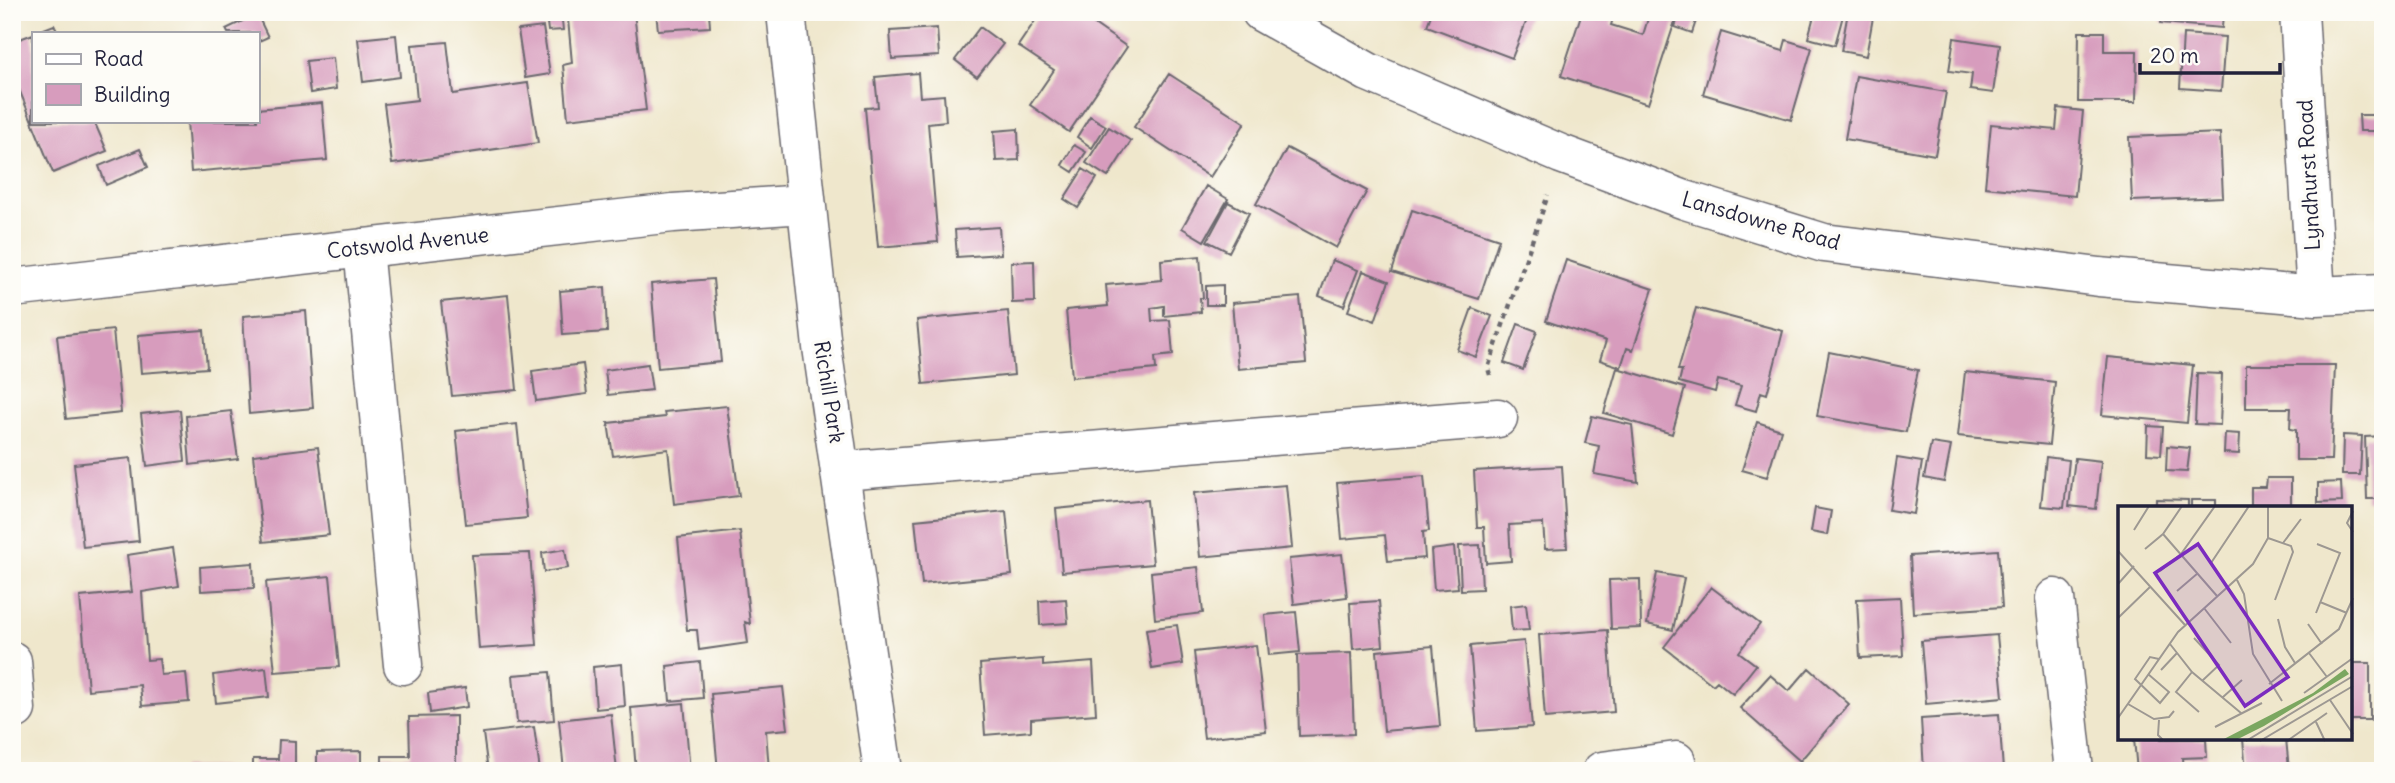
<svg xmlns="http://www.w3.org/2000/svg" width="2395" height="783" font-family="Delius,sans-serif">
<style>
.building{fill:#d79cbd}
.lines{fill:none;stroke-linecap:round;stroke-linejoin:round}
.minor-casing{stroke:#6a676e;stroke-width:41}
.path{stroke:#6a676e;stroke-width:4.5;stroke-dasharray:5 5;stroke-linecap:butt}
.minor{stroke:#fff;stroke-width:38}
.labels{text-anchor:middle;stroke-width:7;stroke-linejoin:round;paint-order:stroke}
.street-label{font-size:21px;fill:#22223b;stroke:#fdfcf7}
.inset-road{fill:none;stroke:#9d9892;stroke-width:2}
.view{fill:#7b2cbf;fill-opacity:0.15;stroke:#7b2cbf;stroke-width:3.5}
.inset-edge{fill:none;stroke:#22223b;stroke-width:3.5}
</style>
<rect width="100%" height="100%" fill="#fdfcf7"/>
<filter id="ink" filterUnits="userSpaceOnUse"><feTurbulence type="fractalNoise" baseFrequency=".0143" numOctaves="2"/><feDisplacementMap in="SourceGraphic" scale="14" xChannelSelector="R" yChannelSelector="G"/><feConvolveMatrix kernelMatrix="1 2 1 2 8 2 1 2 1" color-interpolation-filters="sRGB"/></filter>
<filter id="wash" filterUnits="userSpaceOnUse"><feTurbulence type="fractalNoise" baseFrequency=".00686" numOctaves="4" result="noise"/><feDisplacementMap in="SourceGraphic" scale="28" xChannelSelector="R" yChannelSelector="G"/><feGaussianBlur stdDeviation="1.57" result="paint"/><feColorMatrix in="noise" values="0 0 0 0 0 0 0 0 0 0 0 0 0 0 0 0 0 1.4 0 .05"/><feComposite in="paint" operator="in"/></filter>
<g filter="url(#wash)">
<rect width="100%" height="100%" fill="#efe7cc"/>
<g id="blocks">
<path class="building" d="M656 12H709L710 27 658 30Z
M1041 12H1077L1127 47 1069 132 1030 105 1054 70 1018 46Z
M1432 12H1530L1512 58 1427 26Z
M1582 12H1615L1611 25 1643 35 1650 12H1678L1648 104 1561 76Z
M1680 12H1699L1692 33 1675 27Z
M1815 12H1844L1835 45 1808 38Z
M1848 12H1874L1866 56 1841 51Z
M2162 12H2223L2222 28 2161 23Z
M561 13 563 30 548 31 546 14Z
M634 13 646 110 568 119 563 65 572 63 568 19Z
M257 14 268 37 257 42V33H228L226 29Z
M54 25 58 33H34Z
M543 27 550 74 525 78 518 30Z
M980 27 1003 44 977 77 955 60Z
M937 28 939 56 892 59 890 31Z
M1721 32 1783 51 1786 40 1812 48 1791 120 1703 94Z
M2079 32H2104V51H2137L2136 102H2078Z
M33 34V121H94L107 151 53 173 12 72V42Z
M2183 34 2225 37 2221 91 2180 88Z
M396 35 400 77 363 82 358 39Z
M1954 38 2000 45 1993 93 1970 90 1972 74 1949 71Z
M447 42 453 94 528 83 538 143 392 164 384 104 417 100 412 45Z
M333 58 336 89 310 93 306 61Z
M918 73 920 97 944 95 946 121 928 123 938 242 878 247 865 108 878 107 875 77Z
M1169 74 1245 123 1210 177 1134 127Z
M1856 76 1946 92 1935 155 1845 139Z
M322 103 327 160 191 172 187 121H257V109Z
M2058 108 2083 111 2075 196 1985 187 1991 124 2056 130Z
M2359 115H2382V131H2360Z
M1090 116 1106 126 1092 148 1077 137Z
M1109 127 1131 141 1108 177 1086 163Z
M1018 129 1019 160 996 161 994 131Z
M2220 133 2223 197 2132 201 2129 137Z
M1074 145 1086 152 1073 172 1062 165Z
M1287 148 1367 191 1336 248 1256 204Z
M140 149 148 167 106 185 99 166Z
M1083 169 1097 178 1078 208 1064 199Z
M1206 186 1228 199 1204 241 1182 228Z
M1228 202 1249 213 1229 252 1207 241Z
M1412 210 1499 239 1479 299 1392 272Z
M999 227 1001 254 957 257 955 230Z
M1200 256 1203 298H1200L1201 312 1164 316V306L1151 308 1152 321 1170 320 1173 355 1155 357 1156 369 1072 377 1066 310 1108 306 1106 285 1162 280 1161 260Z
M1332 260 1358 270 1344 306 1319 296Z
M1566 260 1653 289 1633 350 1627 348 1621 367 1600 360 1606 341 1546 321Z
M1034 261 1035 302 1012 303 1011 262Z
M1363 271 1389 281 1375 321 1348 311Z
M713 279 721 362 658 368 651 284Z
M1223 285V305H1206V286Z
M605 287 607 332 563 335 560 291Z
M508 295 517 390 452 396 441 302Z
M1300 297 1306 363 1238 369 1232 303Z
M1472 308 1492 316 1476 357 1457 350Z
M1696 308 1783 331 1767 394 1761 392 1756 411 1735 405 1741 386 1718 380 1715 392 1679 382 1682 370H1678Z
M306 311 313 408 249 414 243 316Z
M1008 311 1014 375 923 384 917 320Z
M1518 324 1537 331 1523 370 1504 363Z
M113 330 121 413 66 419 57 336Z
M204 330 207 368 141 373 138 335Z
M1829 352 1918 370 1906 432 1817 416Z
M2108 357 2193 365 2187 423 2102 415Z
M583 364 587 394 536 401 532 371Z
M648 364 652 390 608 395 605 370Z
M2246 365H2335L2331 460H2296V430L2290 429 2291 408H2246Z
M1617 368 1685 388 1672 434 1604 413Z
M1965 372 2055 382 2049 445 1958 436Z
M2197 373 2222 374 2220 425 2195 424Z
M727 406 739 496 674 504 668 449 613 456 608 423 665 417 664 412Z
M180 410 185 461 147 466 141 414Z
M231 411 238 459 190 465 186 416Z
M1592 416 1632 425 1638 482 1594 474 1599 446 1585 443Z
M1757 422 1781 430 1767 477 1742 470Z
M517 424 527 518 466 524 456 431Z
M2148 426 2163 427 2161 455 2147 454Z
M2225 433 2240 434 2239 454 2224 453Z
M2343 435 2362 436 2360 475H2342Z
M2383 436V499H2367L2365 437Z
M1931 443 1951 446 1944 482 1924 478Z
M2167 446 2190 448 2187 472 2166 471Z
M318 447 329 535 263 542 253 455Z
M2046 457 2069 460 2064 508 2041 506Z
M131 458 139 541 83 547 74 464Z
M1897 458 1922 462 1914 514 1889 510Z
M2075 458 2101 461 2096 509 2069 506Z
M1562 466 1567 548 1545 549 1543 523 1509 525 1511 561 1486 563 1484 527H1477L1474 471Z
M1424 476 1429 531 1423 532 1425 558 1388 561 1385 535 1342 539 1337 483Z
M2267 478H2291V508H2251V487H2266Z
M2341 482 2342 502 2318 503V483Z
M1286 485 1292 548 1200 557 1194 493Z
M2156 499 2188 500V508H2156Z
M1147 500 1153 564 1062 572 1056 509Z
M2191 500H2216V508H2191Z
M1815 508 1831 511 1827 535 1811 532Z
M1006 511 1012 575 922 584 915 520Z
M740 531 750 624 745 622 748 643 699 650 697 630H687L678 538Z
M1480 545 1482 589 1461 590 1459 546Z
M1454 547 1458 588 1434 590 1431 550Z
M173 548 179 586 142 592 147 660 159 659 161 675 186 673 189 702 142 706 140 685 88 690 80 597 132 592 127 555Z
M565 549 568 568 544 572 542 553Z
M1998 550 2002 607 1913 613 1910 556Z
M530 553 537 645 479 649 472 555Z
M1342 554 1347 597 1294 604 1289 559Z
M253 563 254 588 201 591 200 567Z
M1198 567 1203 613 1155 619 1151 572Z
M1657 573 1684 578 1673 630 1647 624Z
M330 576 339 667 275 672 266 582Z
M1640 579 1641 628 1611 629 1609 580Z
M1711 587 1760 624 1739 652 1756 665 1733 694 1717 681 1713 685 1664 647Z
M1900 597 1903 656 1860 658 1857 599Z
M1066 599 1068 623 1040 625 1039 601Z
M1379 601 1383 646 1353 649 1350 603Z
M1526 604 1529 630 1512 631 1510 606Z
M1296 612 1300 652 1269 655 1265 615Z
M1177 625 1183 664 1152 669 1146 629Z
M1608 630 1614 712 1545 718 1539 635Z
M1997 635 2003 697 1926 704 1921 641Z
M1524 641 1532 727 1477 731 1470 646Z
M1256 645 1266 731 1204 738 1194 652Z
M1433 646 1440 726 1384 731 1377 651Z
M1351 653 1354 734 1299 736 1297 655Z
M1043 659V666L1093 662 1096 714 1031 719V731L985 735 980 664Z
M700 662 703 698 670 701 667 666Z
M2351 663H2370V720H2351Z
M622 664 625 706 596 709 593 667Z
M266 668 269 697 216 703 213 675Z
M1809 668 1849 704 1800 761 1740 708 1770 675 1789 691Z
M550 672 554 720 517 723 513 675Z
M783 687 788 729 766 731 769 770 718 771 711 694Z
M465 688 467 707 430 713 428 693Z
M684 703 690 771H636L631 708Z
M611 714 617 771H564L559 720Z
M1999 714 2003 770 1924 771 1921 719Z
M456 716V771H382V756H410L409 717Z
M534 727 540 771H488L483 733Z
M2134 739H2206L2207 757 2182 758 2183 771H2137Z
M2243 739H2286L2289 769 2246 771Z
M279 740 295 741V771H253V759H278Z
M361 751V771H317V752Z
M182 767H231V771H182Z"/>
</g>
</g>
<g filter="url(#ink)">
<use href="#blocks" fill-opacity="0" stroke="#6a676e" stroke-width="2"/>
<g class="lines">
<defs>
<path id="minor" d="M786 12 822 347 883 771
M1261 12 1368 72 1561 154 1685 200 1824 243 2099 277 2316 296 2383 293
M2299 12 2316 296
M363 248 403 665
M12 288 673 213 804 204
M841 471 1498 418
M2055 598 2074 771
M12 661 16 709
M1602 771 1676 761 1678 771"/>
</defs>
<use href="#minor" class="minor-casing"/>
<path class="path" d="M1490 375 1488 368 1548 195"/>
<use href="#minor" class="minor"/>
</g>
</g>
<g class="labels">
<g class="street-label">
<text transform="translate(2309 175) rotate(-93)" y="7">Lyndhurst Road</text>
<text transform="translate(1761 221) rotate(16)" y="7">Lansdowne Road</text>
<text transform="translate(408 243) rotate(-6)" y="7">Cotswold Avenue</text>
<text transform="translate(829 392) rotate(81)" y="7">Richill Park</text>
</g>
</g>
<g transform="translate(2118 506)">
<rect width="234" height="234" fill="#efe7cc"/>
<path d="M227 163 231 168 146 220 118 234 102 235 195 187Z" fill="#7ba760"/>
<path class="inset-road" d="M235 5 229 17 235 26M16 24 31 0M45 28 99 90M150 32 173 40 175 46 157 94M165 37 183 13M27 43 45 28 64 0M0 45 67 119M93 57 131 0M42 65 63 48 97 0M119 74 126 88 135 148 164 195M0 78 16 60M59 85 80 67M202 96 229 107M86 102 113 137M198 107 222 47 199 38M0 112 33 80M160 113 167 141 177 157M190 118 204 138M76 132 101 159 84 175M52 138 74 166 123 207M191 147 209 171M43 164 59 147M74 166 58 186 81 206M30 168 51 186 42 197 17 173 32 151 41 153M151 178 221 123 235 92M186 187 235 152M105 191 124 174M212 194 235 228M10 198 36 213 51 211 56 205M0 212 60 126 135 58 150 32V0M41 214 40 229 46 235M198 216 207 235M97 221 144 197M128 235 235 170M142 235 235 180M169 235 209 207"/>
<path class="view" d="M80 38 170 171 127 200 37 67Z"/>
<rect width="234" height="234" class="inset-edge"/>
</g>
<rect width="2395" height="783" fill="none" stroke="#fdfcf7" stroke-width="42"/>
<rect x="32" y="32" width="228" height="91" fill="#fdfcf7" stroke="#a5a5ac" stroke-width="2"/>
<rect x="46" y="54" width="35" height="10" fill="#ffffff" stroke="#a5a5ac" stroke-width="2"/>
<text x="94" y="66" font-size="21" fill="#22223b">Road</text>
<rect x="46" y="84" width="35" height="21" fill="#d79cbd" stroke="#a5a5ac" stroke-width="2"/>
<text x="94" y="102" font-size="21" fill="#22223b">Building</text>
<path d="M2140 63v10h140v-10" fill="none" stroke="#22223b" stroke-width="3.5"/>
<text x="2150" y="63" font-size="21" fill="#22223b" stroke="#fdfcf7" stroke-width="5" paint-order="stroke">20 m</text>
</svg>
